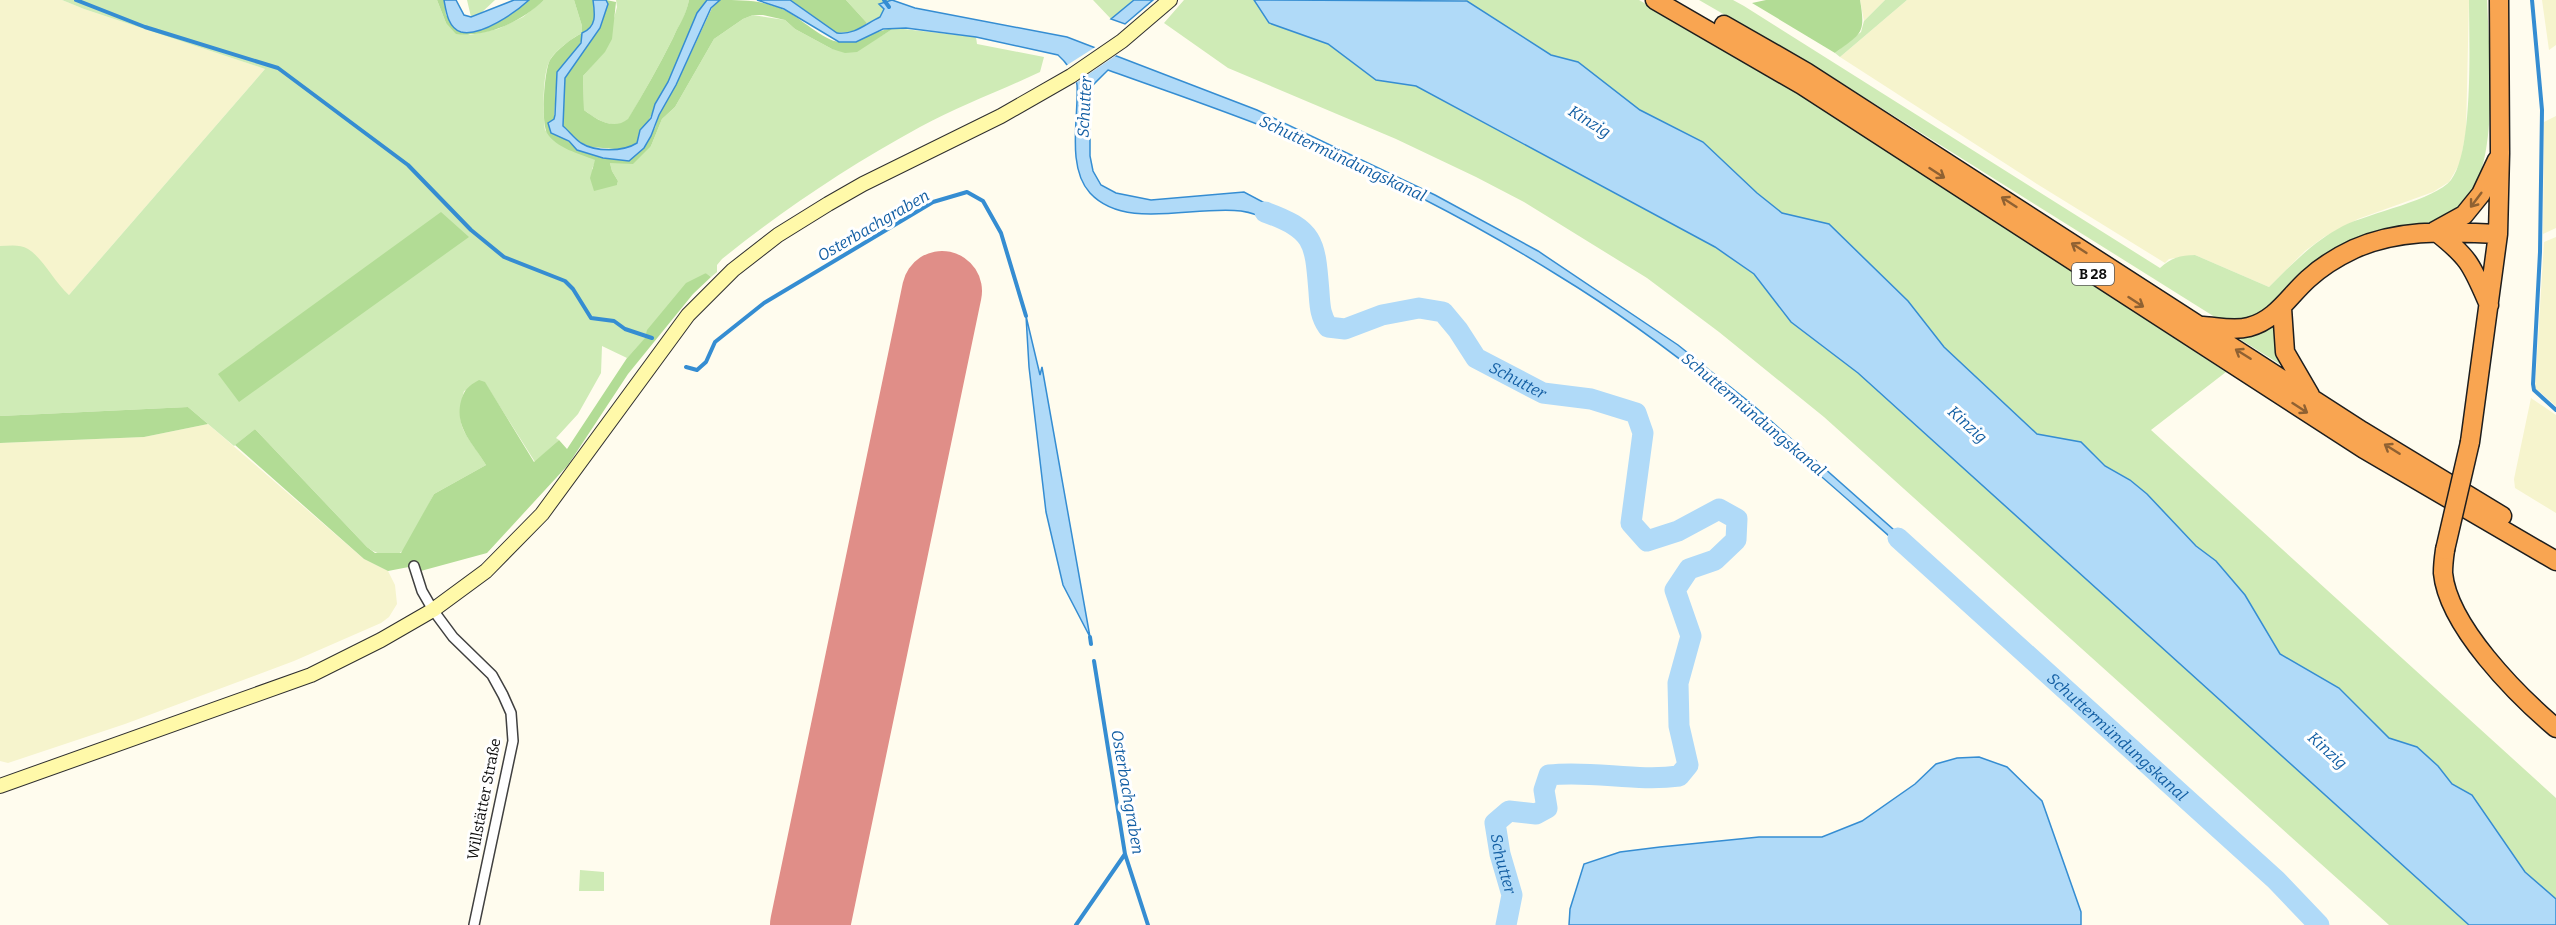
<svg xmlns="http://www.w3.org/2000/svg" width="2556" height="925" font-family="Bitter,serif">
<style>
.farmland{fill:#f6f4cd}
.green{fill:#cfebb6}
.forest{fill:#b2dc95}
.water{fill:#b0daf8;stroke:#358dd2;stroke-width:1.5}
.pier{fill:#fffcee}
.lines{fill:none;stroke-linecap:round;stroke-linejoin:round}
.stream{stroke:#358dd2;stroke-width:4}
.river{stroke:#b0daf8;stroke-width:21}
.runway{stroke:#e08e88;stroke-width:80}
.street-casing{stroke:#404040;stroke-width:12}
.secondary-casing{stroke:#2f2f2f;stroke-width:16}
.highway-casing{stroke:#1e1e1e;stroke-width:21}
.street{stroke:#fff;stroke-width:9}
.secondary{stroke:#fff9a9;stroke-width:14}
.highway{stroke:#f9a551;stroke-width:18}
.highway-bridge-casing{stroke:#1e1e1e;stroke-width:21;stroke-linecap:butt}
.highway-bridge{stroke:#f9a551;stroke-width:18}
.oneway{stroke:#8f6132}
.labels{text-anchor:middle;stroke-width:6;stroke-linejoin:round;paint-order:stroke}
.shield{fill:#fff;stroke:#565656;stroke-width:1.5}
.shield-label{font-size:14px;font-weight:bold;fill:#0d0d0d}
.street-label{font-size:15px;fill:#0d0d0d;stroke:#fff}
.water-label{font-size:16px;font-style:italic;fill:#125ea3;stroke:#fff}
</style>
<rect width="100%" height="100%" fill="#fffcee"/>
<path class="farmland" d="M0 0H62L84 9 265 69 69 295 56 284 33 253 16 246H0Z
M1860 0H1885L1864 21Z
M1907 0H2469L2466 132 2460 163 2449 182 2433 192 2358 219 2324 237 2305 251 2269 287 2195 255 2169 259 2165 263 2037 184 1840 57Z
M2542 0H2556V45L2549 50Z
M2556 116V228L2543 234 2544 122Z
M2556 237V406L2535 388 2544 242Z
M2531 398 2556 415V513L2515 488 2514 479Z
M208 424 364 559 388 571 395 585 397 604 389 617 381 623 294 661 125 724 8 763 0 761V443L144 437Z"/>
<path class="green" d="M62 0H437L446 23 470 35 498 29 523 17 544 0H574L582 26V33C572 38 555 51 550 60 542 74 543 115 545 130L560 144 596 160 592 169 617 185 618 181 612 171 610 163 651 146 662 119 675 107 714 39 743 19 753 15 785 20 795 29 832 49 857 51 894 28 976 37 977 44 1044 57 1040 72C1000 91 959 106 920 127 850 165 783 210 722 259L717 265V272L711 277 706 273 627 358 602 346 601 373 578 414 556 438 559 440 535 462 485 383 464 391C453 431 468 433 486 465L434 494 405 549C395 559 378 556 367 547L255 429 234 446 188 407 0 416V246C9 246 20 244 28 249 42 257 55 283 69 295L265 69 84 9Z
M467 0H495L480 14 471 17Z
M616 0H689C685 19 680 22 673 38 659 66 644 92 628 120 613 131 596 119 584 110L583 76 605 51 617 7Z
M846 0H892L880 5 884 9 880 17 867 23Z
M1093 0H1134L1111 19Z
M1184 0H1254L1269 23 1328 44 1376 80 1416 86 1715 247 1754 274 1791 322 1858 373 2469 925H2389L1824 417 1719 332 1647 278 1524 202 1476 177 1396 139 1228 68 1164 23Z
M1464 0H1639L1803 95 2226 372 2151 430 2556 798V899L2525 872 2472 795 2452 784 2438 766 2417 747 2389 738 2339 688 2280 654 2245 595 2216 561 2196 546 2147 494 2130 480 2105 466 2081 442 2037 434 1944 347 1908 301 1829 224 1782 213 1638 109 1578 62 1551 55Z
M1699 0H1733L1744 6 2160 268C2171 258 2180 255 2195 255L2269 287C2292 264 2314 241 2343 226 2369 213 2435 200 2451 180 2474 150 2469 39 2469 0H2487C2489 52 2498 143 2474 189 2466 205 2449 217 2432 222 2400 232 2362 232 2332 250 2324 256 2314 262 2306 269 2288 284 2273 313 2249 320 2240 322 2227 320 2218 319L1824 72Z
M1885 0H1907L1840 57 1835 53 1861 32 1864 21Z
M2275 318 2286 368 2238 338Z
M580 870 604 872V891H579Z"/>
<path class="forest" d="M437 0H444L446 15 460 32C486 33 511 16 529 0H544C522 21 488 38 456 34L446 23Z
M574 0H593L595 19 591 28 586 32 577 49 557 72 554 119 577 150 602 158 629 160 655 128 659 115 676 85 712 8 720 0C743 0 763 0 784 10 800 17 823 41 840 42 861 43 875 30 894 28L857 52 845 53 832 49 795 29 785 20 763 15H753L743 19 714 39 675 107 662 119 651 146 633 164 610 163 612 171 618 181 617 185 594 191 590 178 595 160C580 154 556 148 547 133 541 123 544 71 550 60 556 50 572 38 582 33V26Z
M606 0 616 2 612 39 605 52 583 76 584 110C596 119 613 131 628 119 644 92 659 66 673 38 680 22 685 18 689 0H707L697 13 668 82 637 143 627 150 591 147 581 143 563 126 565 78 600 28 608 4Z
M790 0H846L867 23 857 31 837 33Z
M1766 0H1860C1866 35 1861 33 1835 53L1752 3Z
M441 212 469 237 239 402 218 374Z
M706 273 711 277 693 294 628 374 568 465 487 553 417 572 414 566 388 571 364 559 235 445 255 429 367 547 375 553H401L434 494 486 465C474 444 454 428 461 401 464 390 468 386 479 380L485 382 534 462 559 440 567 449 627 358 645 338 647 330 686 283Z
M188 407 208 424 144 437 0 443V416Z"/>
<path class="water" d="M444 0H456L464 15 471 17 514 0H529C516 12 481 37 461 32 448 28 446 11 444 0Z
M593 0H606L608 4 600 28 565 78 563 126C569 131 574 138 581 143 595 152 623 152 637 143L640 130 651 118 655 104 668 82 697 13 707 0H720L711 8 676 85 659 115 651 136 644 148 629 161 603 158 577 150 569 141 551 133 548 123 554 119 555 115 557 72 581 43 582 33C597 27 595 14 593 0Z
M757 0H790L837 33C855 35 865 24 880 17L884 9 879 4 892 0 915 8 1067 37 1257 110 1435 195 1538 251 1678 345 1753 405 1920 553 1914 558C1800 458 1689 355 1559 276 1481 227 1398 184 1314 147 1247 118 1177 95 1108 70L1093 85 1090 98V156L1093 171 1101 185 1116 193 1151 200 1244 192 1293 218 1291 223 1283 228C1270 220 1256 213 1241 211 1194 205 1125 231 1090 193 1066 167 1079 116 1077 85 1076 75 1065 61 1058 55L976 37 906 28 883 29 856 42H839L784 9Z
M1134 0H1153L1125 24 1111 19Z
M1254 0 1467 1 1551 55 1578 62 1640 110 1703 142 1757 193 1782 213 1829 224 1908 301 1944 347 2037 434 2081 442 2105 466 2130 480 2147 494 2196 546 2216 561 2245 595 2280 654 2339 688 2389 738 2417 747 2438 766 2452 784 2472 795 2525 872 2556 899V925H2469L1858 373 1791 322 1754 274 1715 247 1416 86 1376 80 1328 44 1269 23Z
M1026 316 1040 375 1042 367 1090 637 1063 585 1046 512 1029 367Z
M1979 757 2007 767 2042 801 2081 912V925H1569L1570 909 1584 864 1620 852 1660 847 1759 837H1822L1862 821 1915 784 1936 764 1957 758Z"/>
<path class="pier" d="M1097 46 1118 54 1074 84 1064 67Z"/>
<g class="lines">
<path class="stream" d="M76 0 145 27 278 68 408 165 471 230 504 257 565 281 573 289 591 318 614 321 625 329 652 338
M884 0 889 7
M2532 0 2542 110 2540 252 2533 384 2534 390 2556 410
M686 367 697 370 706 362 715 342 764 303 933 202 967 192 983 201 1001 233 1026 316
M1090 637 1091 644
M1094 661 1125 854 1148 925
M1076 925 1125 854"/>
<g class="river">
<path id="s1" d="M1265 212C1315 230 1315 242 1319 292 1320 306 1320 315 1328 327L1345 329 1382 315 1419 308 1443 312 1458 330 1476 358 1543 393 1591 399 1636 413 1643 433 1631 523 1647 541 1678 531 1719 509 1737 519 1736 540 1715 560 1689 569 1675 590 1691 636 1678 683 1679 726 1688 765 1679 776C1636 782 1592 770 1549 775L1544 790 1547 808 1536 814 1509 811 1495 823 1500 854 1512 895 1506 925"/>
<path id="s2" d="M1898 538 2276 880 2319 925"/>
</g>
<path class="runway" d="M810 925 942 291"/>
<defs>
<path id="street" d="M414 566 422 591 433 610 453 637 492 675 503 695 511 713 513 741 474 925"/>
<path id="secondary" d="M0 786 311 675 381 640 433 610 486 571 542 514 688 315 733 270 778 235 828 204 863 184 1001 116 1071 76 1122 41 1170 0"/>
<path id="highway" d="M1655 0 1802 85 2364 449 2556 561
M1724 25 1806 72 2362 431 2502 516
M2435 231 2464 215 2481 194 2497 160
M2435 231C2470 258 2472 266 2489 305
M2282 308 2285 352 2310 395
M2203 326C2218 327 2234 331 2249 327 2276 320 2289 296 2308 279 2322 266 2337 257 2354 249 2401 228 2449 232 2498 234
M2470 442 2498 234 2500 153 2499 0
M2445 550C2444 557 2443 565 2443 573 2448 626 2517 695 2556 728"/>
</defs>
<use href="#street" class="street-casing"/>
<use href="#secondary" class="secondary-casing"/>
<use href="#highway" class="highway-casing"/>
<use href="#street" class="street"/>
<use href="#secondary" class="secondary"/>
<use href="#highway" class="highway"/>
<defs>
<path id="highway-bridge" d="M2445 550 2470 442"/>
</defs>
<use href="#highway-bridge" class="highway-bridge-casing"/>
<use href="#highway-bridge" class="highway-bridge"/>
</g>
<defs><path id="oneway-shaft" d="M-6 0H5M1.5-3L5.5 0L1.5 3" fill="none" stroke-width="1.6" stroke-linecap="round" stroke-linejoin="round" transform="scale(1.5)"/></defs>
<g class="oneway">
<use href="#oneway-shaft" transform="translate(1937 173) rotate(33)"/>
<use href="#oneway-shaft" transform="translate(2476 200) rotate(127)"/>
<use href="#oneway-shaft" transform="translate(2009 202) rotate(-147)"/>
<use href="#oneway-shaft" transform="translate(2079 248) rotate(-147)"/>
<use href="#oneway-shaft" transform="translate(2136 302) rotate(33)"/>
<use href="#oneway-shaft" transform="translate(2243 354) rotate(-148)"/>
<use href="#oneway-shaft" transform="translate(2300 408) rotate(33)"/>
<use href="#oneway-shaft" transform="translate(2392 449) rotate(-148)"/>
</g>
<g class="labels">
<rect class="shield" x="2072" y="263" width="42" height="22" rx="4.5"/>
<g class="shield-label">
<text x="2093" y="279">B 28</text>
</g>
<g class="street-label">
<text transform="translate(484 799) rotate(-79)" y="5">Willstätter Straße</text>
</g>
<g class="water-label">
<text transform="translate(1084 107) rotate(-87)" y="6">Schutter</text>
<text transform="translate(1590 121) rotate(32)" y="6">Kinzig</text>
<text transform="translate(1343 158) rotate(25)" y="6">Schuttermündungskanal</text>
<text transform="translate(873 225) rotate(-30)" y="6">Osterbachgraben</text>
<text dy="6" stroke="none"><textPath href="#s1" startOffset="366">Schutter</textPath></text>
<text transform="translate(1754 414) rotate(40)" y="6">Schuttermündungskanal</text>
<text transform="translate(1968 424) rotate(42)" y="6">Kinzig</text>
<text dy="6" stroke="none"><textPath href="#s2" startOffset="296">Schuttermündungskanal</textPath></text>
<text transform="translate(2328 750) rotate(42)" y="6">Kinzig</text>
<text transform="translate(1128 792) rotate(80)" y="6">Osterbachgraben</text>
<text dy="6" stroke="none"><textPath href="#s1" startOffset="1287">Schutter</textPath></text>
</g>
</g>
</svg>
